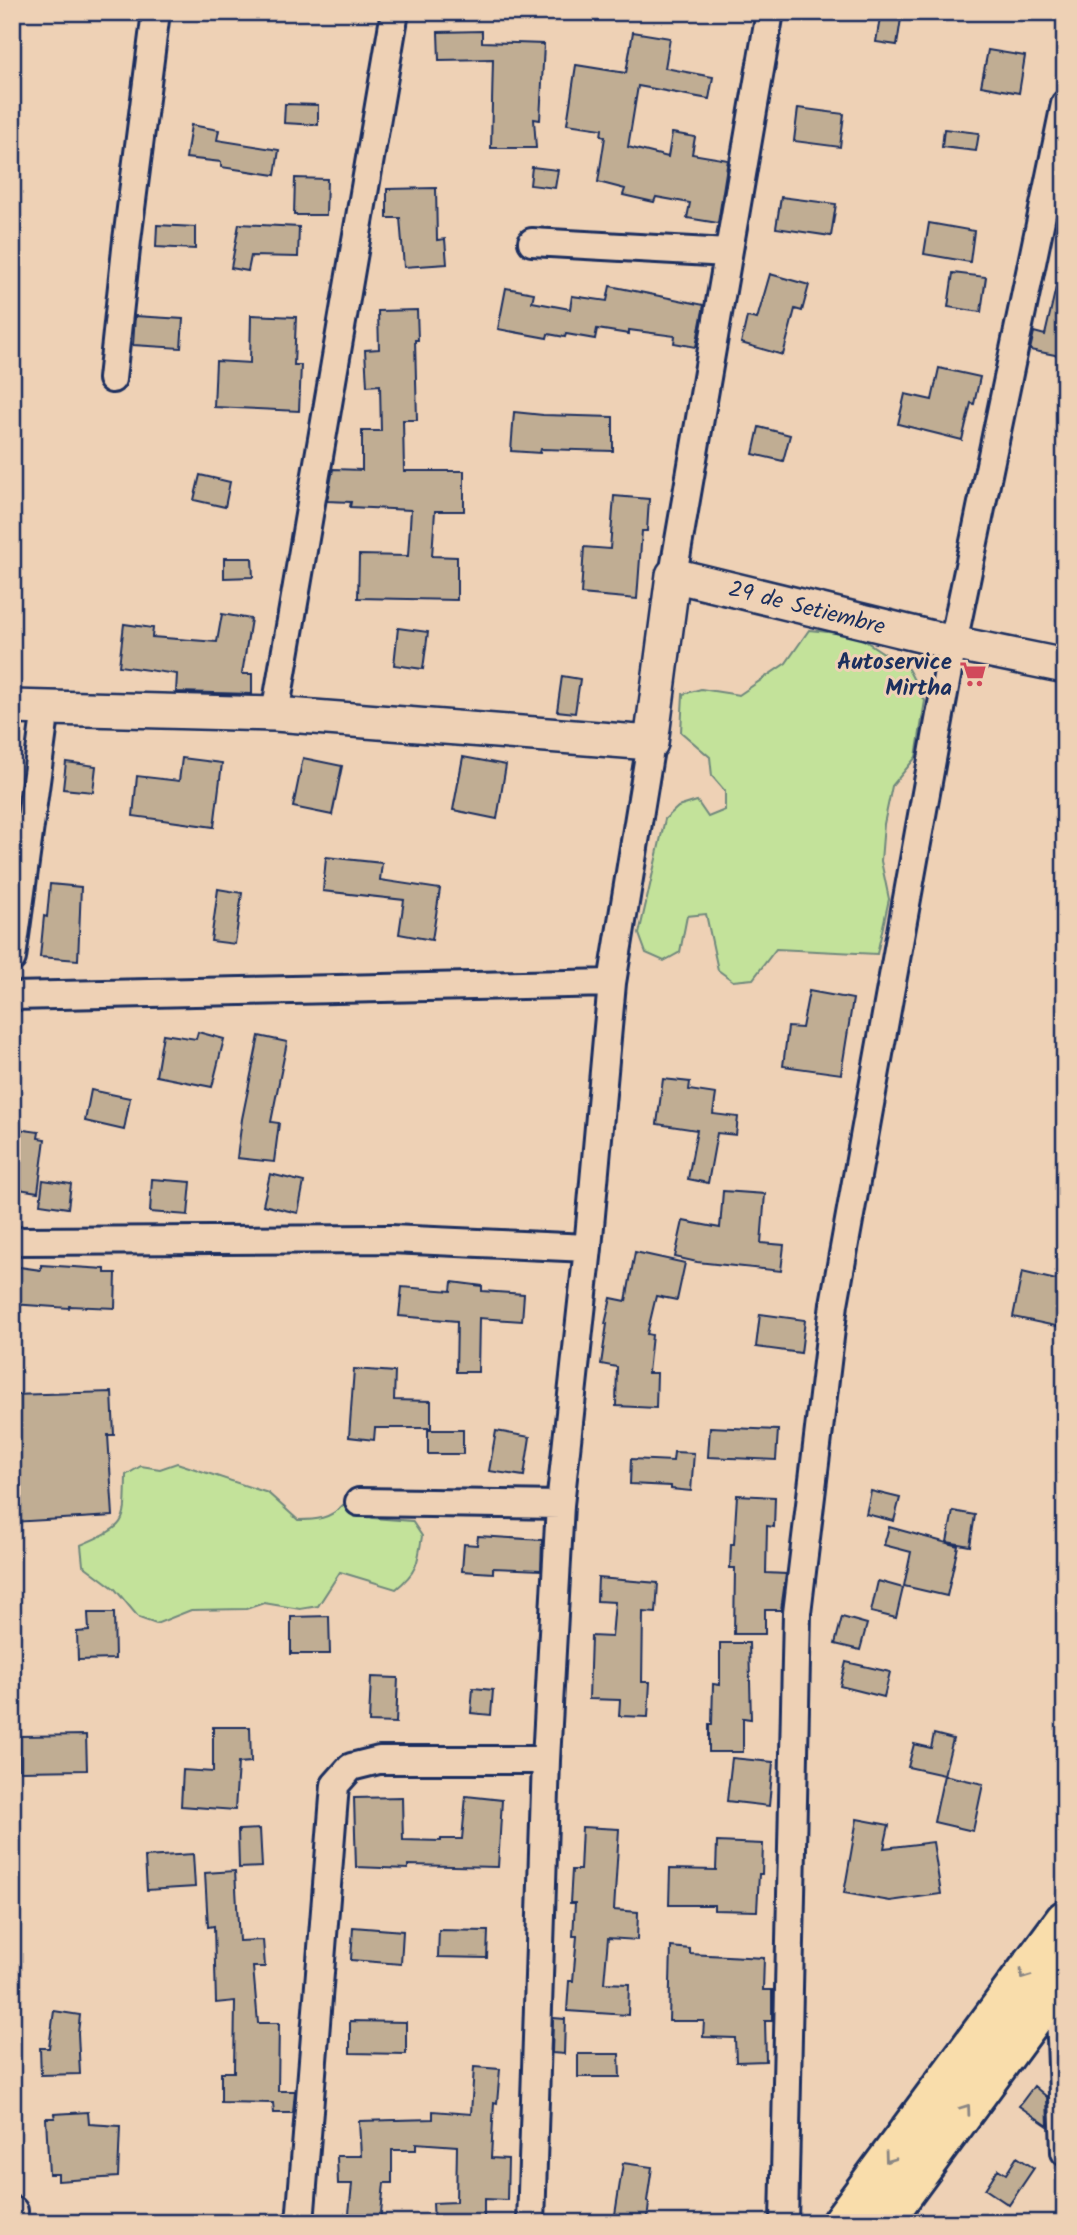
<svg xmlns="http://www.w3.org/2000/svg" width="1077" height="2235" font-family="Kalam,sans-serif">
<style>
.green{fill:#c3e29a;stroke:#6f887c;stroke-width:2}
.building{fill:#c0ad93;stroke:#1b2f5e;stroke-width:2}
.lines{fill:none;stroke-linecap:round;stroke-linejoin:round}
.minor-casing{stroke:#1b2f5e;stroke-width:32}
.tertiary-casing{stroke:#1b2f5e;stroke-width:38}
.trunk-casing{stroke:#1b2f5e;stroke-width:44}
.minor{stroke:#eed1b5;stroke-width:26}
.tertiary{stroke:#eed1b5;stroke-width:33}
.trunk{stroke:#f9ddab;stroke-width:38}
.oneway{stroke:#8a8684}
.labels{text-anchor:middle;stroke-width:6;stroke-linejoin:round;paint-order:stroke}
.street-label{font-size:23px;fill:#1b2f5e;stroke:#eed1b5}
.poi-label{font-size:23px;font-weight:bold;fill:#1b2f5e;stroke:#eed1b5;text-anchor:end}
</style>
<rect width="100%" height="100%" fill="#eed1b5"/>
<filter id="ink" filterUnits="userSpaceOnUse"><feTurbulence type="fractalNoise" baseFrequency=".0143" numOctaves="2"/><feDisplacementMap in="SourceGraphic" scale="14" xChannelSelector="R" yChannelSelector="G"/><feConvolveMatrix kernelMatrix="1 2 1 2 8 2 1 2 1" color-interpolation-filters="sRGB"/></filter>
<g filter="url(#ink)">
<path class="green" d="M809 630 856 635 908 669 925 701 916 757 892 786 884 824 881 861 889 899 877 954 776 949 753 979 733 981 718 970 706 914 687 916 680 952 664 961 646 953 639 934 665 819 678 807 697 801 708 817 725 810V791L712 776 710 757 681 732 683 694 701 689 739 695 786 663Z
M177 1463 268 1493 298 1520C316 1520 330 1519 343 1505L373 1518 412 1521 422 1536C418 1563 417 1572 396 1589L340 1572 318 1606 300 1609 264 1603 246 1609 191 1610 156 1624 139 1618 115 1589 83 1565 81 1545C128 1524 125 1526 126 1475L141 1466 160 1469Z"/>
<path class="building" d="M881 12H902L897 45 876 42Z
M482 31V42L544 44 540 120 534 119 536 148H491L493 59 439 60 438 32Z
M633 32 670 38 665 68 713 77 709 99 638 86 628 147 668 157 672 133 695 137 692 154 728 160 718 223 687 218 690 203 656 197 654 202 623 195 625 189 598 182 605 137 601 136 602 129 567 124 576 65 626 73Z
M988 50 1025 56 1019 93 981 86Z
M285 104 318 105V125L284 123Z
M798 108 844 114 840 147 794 141Z
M191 125 219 130 217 140 279 150 275 175 221 167V162L186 158Z
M944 129 979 133 976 151 942 147Z
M532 167 558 170 555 188 530 185Z
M295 178 327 179 326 215H294Z
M436 188 437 240 445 239 447 264 404 267 400 218H387V189Z
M781 197 836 204 831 236 776 228Z
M929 223 974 231 970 262 924 254Z
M239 224 299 227 298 257 251 256 248 271 231 268Z
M157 225 195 227V249L156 247Z
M953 273 986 277 981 312 948 307Z
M770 274 809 285 802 311 795 309 783 355 741 343 747 317 757 319Z
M1057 283 1065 284V357L1030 350 1034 332 1045 335Z
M610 286 704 305 696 347 674 343 675 336 629 330V334L597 329 595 339 566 334 565 337 548 334 547 338 498 329 506 288 534 293 532 302 570 309 572 296 607 301Z
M417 310 418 340H415L417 420H403L404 471H464V511H435L432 556 457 557V600L358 598 359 555 408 556 411 510 350 507 351 502 327 501 333 469 362 470V431H381L380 385 367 386 365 350 379 349 378 311Z
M251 315 296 317 294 365H301L299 411 214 407 216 361 250 363Z
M135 316 183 319 181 348 133 345Z
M939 368 980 377 974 404 971 403 962 440 898 424 905 394 932 400Z
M514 412 543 415 613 417V451L541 449 540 453 511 451Z
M759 427 790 435 783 461 753 454Z
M200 475 230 482 225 507 194 500Z
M614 496 649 499 647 531H642L637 599 581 594 584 547 610 549Z
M224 558H252L253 577 224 578Z
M222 614 251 619 242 674H252V694L176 692 177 674 119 666 124 624 153 628 152 637 217 642Z
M398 628 428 632 423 669 394 665Z
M562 676 580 679 575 713 557 711Z
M463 757 506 765 497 819 453 810Z
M182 758 222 763 214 827 133 816 137 776 179 781Z
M303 758 342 766 332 815 293 807Z
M66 762 96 766 93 792 63 789Z
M326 857 382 863 380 880 440 889 432 940 399 934 404 900 323 891Z
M50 884 81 887 78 960 40 957 44 916 47 917Z
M218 889 242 893 235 944 211 941Z
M809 991 853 999 841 1074 783 1066 788 1027 802 1028Z
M198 1032 224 1039 212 1087 156 1076 163 1034 196 1039Z
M259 1036 287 1042 271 1122 279 1123 274 1162 237 1158 242 1119Z
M663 1079 690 1082 689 1090 716 1094 713 1114 738 1117 736 1135 717 1133 708 1183 688 1179 697 1130 657 1124Z
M91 1090 130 1098 124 1130 85 1121Z
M17 1129 39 1132 38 1138 45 1139 38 1192 12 1188Z
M270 1174 304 1182 298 1213 263 1205Z
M152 1179 191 1182 188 1215 150 1212Z
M43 1180 71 1184 68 1208 40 1204Z
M723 1191 765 1194 761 1243 784 1245 781 1271 697 1262 675 1257 683 1221 720 1228Z
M635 1252 685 1263 677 1300 656 1296 647 1334 652 1335 648 1373H657L656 1408 616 1406 617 1367 601 1364 607 1324H605L611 1298 626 1301Z
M41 1265 105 1269V1273H116L115 1308 69 1306V1308L12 1304V1266L41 1270Z
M1022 1272 1065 1282V1328L1013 1317Z
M452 1282 482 1286V1291L524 1294 522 1321 479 1318 478 1372H456L457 1321 399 1316 402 1287 451 1291Z
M760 1314 805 1320 801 1353 756 1347Z
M354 1369 395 1372 394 1400 431 1401V1428H375L374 1440 349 1437Z
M112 1392 114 1435H108L113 1516 12 1522V1395Z
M710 1427 778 1430 776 1460 708 1457Z
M428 1430H463V1454H428Z
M496 1431 530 1437 524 1476 489 1471Z
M674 1452 694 1453 691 1491 671 1489V1486L630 1484 631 1459 673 1461Z
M871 1491 900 1498 894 1521 866 1514Z
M737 1495 775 1497 774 1527 767 1526 766 1573 786 1574 781 1610H765V1634H734L735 1568H730L731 1544H734Z
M953 1511 975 1515 970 1546 947 1542Z
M889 1527 958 1546 947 1596 904 1586 911 1552 884 1545Z
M478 1536 542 1540 541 1570 493 1568V1573L462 1571 464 1544 477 1545Z
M598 1578 658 1583 656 1613 643 1612 642 1682H650L648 1717 619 1716 620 1700 589 1699 591 1636 612 1637 615 1602 597 1601Z
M878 1581 903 1588 896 1618 871 1612Z
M88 1613H114L115 1659 78 1660 77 1632 89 1631Z
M329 1616 330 1654H291V1617Z
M842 1617 867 1624 860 1650 835 1644Z
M720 1643H749L751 1719 743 1718V1752H709V1724H712L713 1684 720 1685Z
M846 1662 890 1672 884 1697 840 1686Z
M371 1677 398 1678 396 1723 369 1722Z
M473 1688 493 1690 491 1715 471 1713Z
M213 1727H250L251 1762 238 1763 235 1810 181 1806 183 1770 213 1772Z
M934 1734 953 1739 944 1775 983 1784 973 1831 934 1822 944 1775 908 1767 914 1744 931 1748Z
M86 1735 87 1770 20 1771 19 1736Z
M732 1758 773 1762 769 1806 727 1801Z
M466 1796 502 1800 498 1867 408 1865V1869L356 1867 354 1798 402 1797 403 1840 441 1841V1839H462Z
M857 1819 889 1825 884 1848 933 1842 941 1894 890 1901 844 1893Z
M582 1827 619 1829 614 1910 638 1912 637 1940 608 1938 604 1983 629 1984 628 2015 567 2011 569 1981H573L577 1936H573L575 1903H570L572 1870H580Z
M260 1829 262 1867 239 1868 238 1830Z
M717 1842 763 1844 762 1874H759L757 1911 714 1910V1905H669L670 1869 716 1870Z
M193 1854 195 1887 147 1890 145 1857Z
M235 1871 239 1941 263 1940 265 1967H253L258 2023H279L278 2091H295L293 2113H274L273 2103 221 2102V2072H234L235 2001 216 2003 214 1926 208 1927 205 1873Z
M353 1927 403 1931 401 1964 351 1960Z
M439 1930 488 1931 487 1958 438 1957Z
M671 1947 690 1949V1954L764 1958 763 1990H772V2021H765L766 2061 736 2062 735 2038 703 2037 704 2021H669Z
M54 2011 80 2015 78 2033 80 2074 41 2075 40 2048H49Z
M553 2018 565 2019 564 2054 552 2053Z
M350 2021 406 2022V2054L350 2053Z
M578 2054H619L620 2077H578Z
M474 2067 500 2069 497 2103 494 2102 491 2158 508 2159 507 2200 484 2199V2223H434L433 2203 456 2202 457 2146 416 2143V2150H392V2183H384L380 2223H348L352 2184H338L337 2156H361L359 2121 433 2119V2111L471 2114Z
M1034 2086 1047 2097 1048 2126 1019 2106Z
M88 2112 89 2124 120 2126 118 2177 58 2181V2174H49L46 2118H55L54 2114Z
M1017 2157 1034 2168 1009 2205 985 2189 998 2169 1006 2174Z
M623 2163 652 2167 647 2201 649 2202 647 2223 614 2221Z"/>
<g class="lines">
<defs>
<path id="minor" d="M532 242 728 253
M112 379 127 240 156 12
M673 575 770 12
M275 714 395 12
M12 958 46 708
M12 996 612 983
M12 1241 390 1239 588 1248
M359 1502 560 1505
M1059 1982 1065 2152
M13 2223 14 2211
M300 2223 335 1785 351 1767 379 1760H546
M531 2223 546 1760 560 1505 588 1248 612 983 651 743
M784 2223 797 1613 834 1304 953 643 1065 104"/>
<path id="tertiary" d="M12 707 275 714 651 743 673 575 953 643 1065 666"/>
<path id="trunk" d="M841 2223 1065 1920
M882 2223 1065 1974"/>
</defs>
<use href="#minor" class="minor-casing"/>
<use href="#tertiary" class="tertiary-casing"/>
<use href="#trunk" class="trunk-casing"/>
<use href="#minor" class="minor"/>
<use href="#tertiary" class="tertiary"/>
<use href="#trunk" class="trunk"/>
</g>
<defs><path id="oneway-chevron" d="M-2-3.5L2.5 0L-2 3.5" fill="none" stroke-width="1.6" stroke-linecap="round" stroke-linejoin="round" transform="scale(1.75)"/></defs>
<g class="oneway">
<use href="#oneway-chevron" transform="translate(1024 1975) rotate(126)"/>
<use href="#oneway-chevron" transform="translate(966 2109) rotate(-54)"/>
<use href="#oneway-chevron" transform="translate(889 2158) rotate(126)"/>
</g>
</g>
<defs>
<symbol id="supermarket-bare" viewBox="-9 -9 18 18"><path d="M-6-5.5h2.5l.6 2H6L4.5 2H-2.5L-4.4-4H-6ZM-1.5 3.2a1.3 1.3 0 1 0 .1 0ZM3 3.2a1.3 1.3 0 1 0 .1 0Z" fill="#d1495b" stroke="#eed1b5" stroke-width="2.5" paint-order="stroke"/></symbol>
</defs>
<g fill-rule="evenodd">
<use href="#supermarket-bare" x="954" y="655" width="38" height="38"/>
</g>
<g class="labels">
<g class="street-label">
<text transform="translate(807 607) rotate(14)" y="8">29 de Setiembre</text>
</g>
<g class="poi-label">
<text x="952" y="669">Autoservice<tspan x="952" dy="26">Mirtha</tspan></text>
</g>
</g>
<rect width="1077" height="2235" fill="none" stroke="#eed1b5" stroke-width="42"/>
<rect x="21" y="21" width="1035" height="2193" fill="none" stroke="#1b2f5e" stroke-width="2.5" filter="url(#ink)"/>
</svg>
